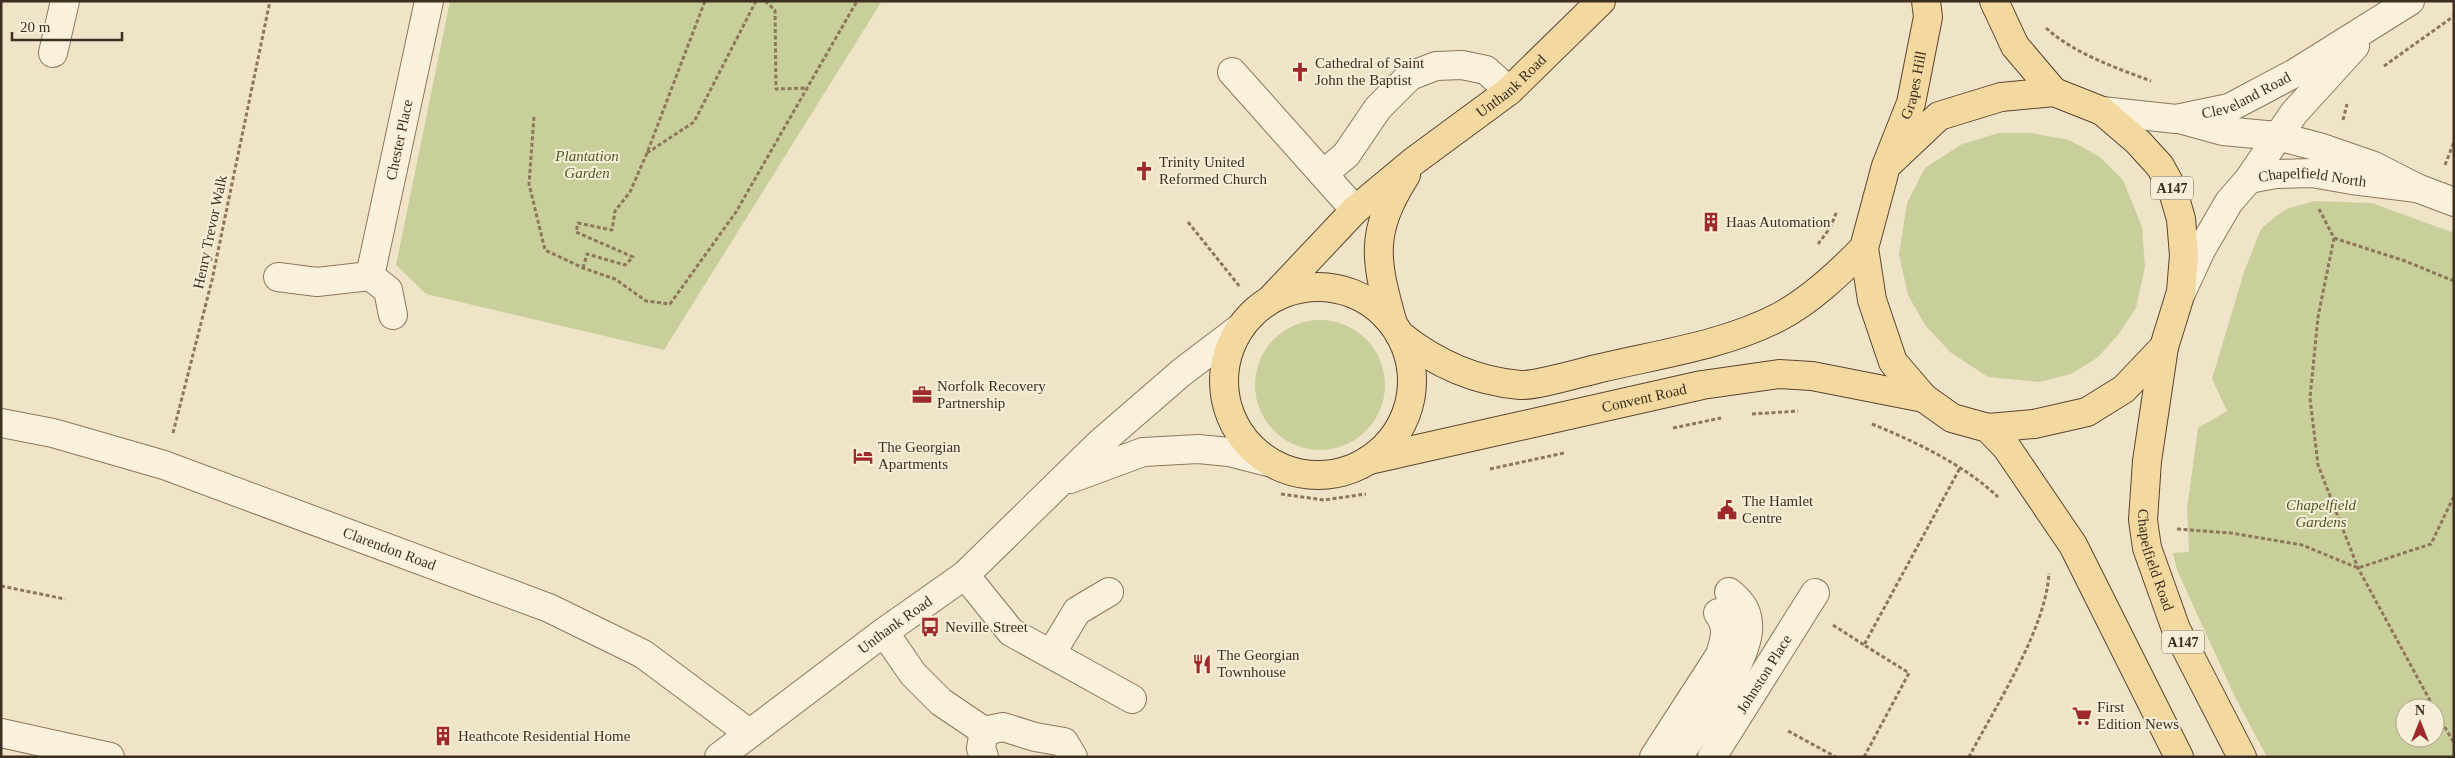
<svg xmlns="http://www.w3.org/2000/svg" width="2455" height="758" font-family="Georgia,serif">
<style>
.green{fill:#c9cf9b;fill-rule:evenodd}
.lines{fill:none;stroke-linecap:round;stroke-linejoin:round}
.minor-casing{stroke:#8d765c;stroke-width:30}
.major-casing{stroke:#5b4430;stroke-width:30}
.path{stroke:#8d765c;stroke-width:3;stroke-dasharray:4 2.5;stroke-linecap:butt}
.minor{stroke:#faf1dc;stroke-width:28}
.major{stroke:#f3d9a0;stroke-width:28}
.labels{text-anchor:middle;stroke-width:4;stroke-linejoin:round;paint-order:stroke}
.shield{fill:#f7eed8;stroke:#756857;stroke-width:1}
.shield-label{font-size:14px;font-weight:bold;fill:#3d2e20}
.poi-label{font-size:15px;fill:#3d2e20;stroke:#f7eed8;text-anchor:start}
.street-label{font-size:15px;fill:#3d2e20;stroke:#f7eed8}
.park-label{font-size:15px;font-style:italic;fill:#4d5a26;stroke:#f7eed8}
</style>
<rect width="100%" height="100%" fill="#f0e4c8"/>
<path class="green" d="M450 1H882L664 350 426 294 396 265Z
M1999 133H2030L2069 140 2100 157 2123 180 2142 227 2145 267 2136 308 2118 335 2097 358 2071 374 2040 382 1988 377 1950 352 1925 325 1908 295 1899 254 1907 203 1925 168 1962 144Z
M2315 201 2372 203 2454 233V757H2267L2234 695 2177 570 2173 553 2189 552 2187 509 2198 428 2227 411 2212 379 2244 272 2261 229 2276 216 2289 208ZM2405 708H2435V738H2405Z
M1255 385a65 65 0 1 1 130 0a65 65 0 1 1-130 0Z"/>
<g class="lines">
<defs>
<g id="minor">
<path d="M53 53 65 1"/>
<path d="M1232 72 1355 210"/>
<path id="s1" d="M2102 111 2176 119 2229 108 2295 73 2410 1"/>
<path d="M2183 120 2223 131 2277 136 2319 147 2374 166 2417 188"/>
<path d="M1323 174 1346 155 1378 108 1410 76 1436 66 1462 65 1486 70 1509 91"/>
<path id="s2" d="M2249 179 2276 174 2312 173 2352 180 2417 188 2454 202"/>
<path d="M370 276 388 290 393 315"/>
<path id="s3" d="M278 277 317 282 370 276 429 1"/>
<path d="M2182 291 2201 250 2229 202 2249 179 2294 113 2355 46"/>
<path id="s4" d="M1 423 53 433 164 465 549 608 643 654 749 733"/>
<path d="M1070 479 1143 452 1198 449 1229 452 1268 462"/>
<path d="M965 575 1011 632 1132 699"/>
<path d="M884 632 913 674 941 702 984 731 1003 727 1035 737 1064 742 1073 757"/>
<path d="M1051 654 1077 611 1109 592"/>
<path d="M984 731 981 748 984 757"/>
<path d="M1 733 110 757"/>
<path id="s5" d="M719 757 884 632 965 575 1100 443 1182 372 1240 328"/>
<path d="M1654 757 1720 655C1725 639 1729 627 1718 613"/>
<path d="M1678 757C1698 726 1752 659 1748 623 1747 609 1740 601 1729 592"/>
<path id="s6" d="M1712 757 1815 593"/>
</g>
<g id="major">
<path d="M1994 1 2015 46 2054 92"/>
<path id="s7" d="M1886 166 1939 116 2001 97 2054 92 2102 111 2138 142 2160 166 2172 188 2181 219 2184 255 2181 292 2164 347 2124 389 2087 412 2034 424 1988 428 1952 418 1924 398 1893 362 1872 300 1864 248 1886 166 1911 103 1928 17 1926 1"/>
<circle cx="1318" cy="381" r="94"/>
<path id="s8" d="M1271 299 1355 210 1414 161 1509 91 1601 1"/>
<path d="M1393 324C1375 260 1369 233 1406 175"/>
<path d="M1400 335C1435 363 1474 381 1520 385 1537 386 1582 372 1601 368 1660 354 1725 345 1779 317 1811 300 1839 273 1864 248"/>
<path id="s9" d="M2164 347 2147 461 2143 520 2147 548 2176 629 2242 757"/>
<path d="M1988 428 2007 448 2073 545 2179 757"/>
<path id="s10" d="M1369 460 1702 385 1779 374 1812 376 1924 398"/>
</g>
</defs>
<use href="#minor" class="minor-casing"/>
<use href="#major" class="major-casing"/>
<path class="path" d="M765 1 775 10 776 89 808 88
M2046 28C2075 54 2114 67 2151 81
M2384 66 2454 16
M534 117 529 184 545 250 583 268 615 279 646 301 670 304 736 212 857 1
M2343 120 2347 104
M647 153 694 122 756 1
M2445 165 2454 142
M2319 209 2334 238 2318 317 2310 398 2318 465 2358 568 2434 708
M1188 222 1240 287
M2334 238 2405 261 2454 281
M1818 244 1830 228 1837 211
M583 268 587 254 625 265 633 257 576 232 578 223 612 230 615 211 630 192 647 153 705 1
M1752 414 1798 411
M1872 424C1916 442 1963 464 1998 497
M1673 428 1721 418
M173 433 212 280 270 1
M1490 469 1564 453
M1281 494 1324 500 1366 494
M2177 529 2231 533 2302 545 2358 568 2431 544 2454 496
M1 586 65 599
M1833 625 1864 645
M2435 710 2454 743
M1788 731 1836 757
M1864 757 1909 673 1864 645 1960 468
M1969 757C1995 707 2046 629 2049 573"/>
<use href="#minor" class="minor"/>
<use href="#major" class="major"/>
</g>
<defs>
<symbol id="church-bare" viewBox="-9 -9 18 18"><path d="M-1.2-6h2.4v3.5h3.3v2.4h-3.3V6h-2.4V-.1h-3.3v-2.4h3.3Z" fill="#9e2a2b" stroke="#f7eed8" stroke-width="2.5" paint-order="stroke"/></symbol>
<symbol id="building-bare" viewBox="-9 -9 18 18"><path d="M-4-6H4V6H1V3H-1V6H-4ZM-2.5-4.3h1.7v1.8h-1.7ZM.8-4.3h1.7v1.8H.8ZM-2.5-1h1.7V.8h-1.7ZM.8-1h1.7V.8H.8Z" fill="#9e2a2b" stroke="#f7eed8" stroke-width="2.5" paint-order="stroke"/></symbol>
<symbol id="office-bare" viewBox="-9 -9 18 18"><path d="M-6-3h4V-5.5h4V-3h4V5H-6ZM-1-4.5V-3h2v-1.5ZM-6 0V1H6V0Z" fill="#9e2a2b" stroke="#f7eed8" stroke-width="2.5" paint-order="stroke"/></symbol>
<symbol id="hotel-bare" viewBox="-9 -9 18 18"><path d="M-6-4.5h1.5V1H6V5H4.5V3h-9V5H-6ZM-4 0a1.8 1.8 0 1 1 3.6 0ZM.5 0V-2.5h3Q6-2.5 6 0Z" fill="#9e2a2b" stroke="#f7eed8" stroke-width="2.5" paint-order="stroke"/></symbol>
<symbol id="civic-bare" viewBox="-9 -9 18 18"><path d="M-.6-6.5H3V-4.5H.6V-3L4-1V1h2V6H-6V1h2V-1L-.6-3ZM-1.2 2.5V6h2.4V2.5Z" fill="#9e2a2b" stroke="#f7eed8" stroke-width="2.5" paint-order="stroke"/></symbol>
<symbol id="bus-bare" viewBox="-9 -9 18 18"><path d="M-5-6H5V4H4V6H2V4H-2V6H-4V4H-5ZM-3.5-4V0h7V-4ZM-3.5 1.2v1.5H-2V1.2ZM2 1.2v1.5H3.5V1.2Z" fill="#9e2a2b" stroke="#f7eed8" stroke-width="2.5" paint-order="stroke"/></symbol>
<symbol id="restaurant-bare" viewBox="-9 -9 18 18"><path d="M-5-6h1v4h1v-4h1v4h1v-4h1v5L-1.5 .5V6h-2V.5L-5-1ZM5-6V6H3V1.5H1.5Q1.5-4 5-6Z" fill="#9e2a2b" stroke="#f7eed8" stroke-width="2.5" paint-order="stroke"/></symbol>
<symbol id="supermarket-bare" viewBox="-9 -9 18 18"><path d="M-6-5.5h2.5l.6 2H6L4.5 2H-2.5L-4.4-4H-6ZM-1.5 3.2a1.3 1.3 0 1 0 .1 0ZM3 3.2a1.3 1.3 0 1 0 .1 0Z" fill="#9e2a2b" stroke="#f7eed8" stroke-width="2.5" paint-order="stroke"/></symbol>
</defs>
<g fill-rule="evenodd">
<use href="#church-bare" x="1286" y="58" width="28" height="28"/>
<use href="#church-bare" x="1130" y="157" width="28" height="28"/>
<use href="#building-bare" x="1697" y="208" width="28" height="28"/>
<use href="#office-bare" x="908" y="381" width="28" height="28"/>
<use href="#hotel-bare" x="849" y="442" width="28" height="28"/>
<use href="#civic-bare" x="1713" y="496" width="28" height="28"/>
<use href="#bus-bare" x="916" y="613" width="28" height="28"/>
<use href="#restaurant-bare" x="1188" y="650" width="28" height="28"/>
<use href="#supermarket-bare" x="2068" y="702" width="28" height="28"/>
<use href="#building-bare" x="429" y="722" width="28" height="28"/>
</g>
<g class="labels">
<g class="shield">
<rect x="2151" y="176.5" width="42" height="23" rx="4"/>
<rect x="2162" y="630.5" width="42" height="23" rx="4"/>
</g>
<g class="shield-label">
<text x="2172" y="193">A147</text>
<text x="2183" y="647">A147</text>
</g>
<g class="poi-label">
<text x="1315" y="68">Cathedral of Saint<tspan x="1315" dy="17">John the Baptist</tspan></text>
<text x="1159" y="167">Trinity United<tspan x="1159" dy="17">Reformed Church</tspan></text>
<text x="1726" y="227">Haas Automation</text>
<text x="937" y="391">Norfolk Recovery<tspan x="937" dy="17">Partnership</tspan></text>
<text x="878" y="452">The Georgian<tspan x="878" dy="17">Apartments</tspan></text>
<text x="1742" y="506">The Hamlet<tspan x="1742" dy="17">Centre</tspan></text>
<text x="945" y="632">Neville Street</text>
<text x="1217" y="660">The Georgian<tspan x="1217" dy="17">Townhouse</tspan></text>
<text x="2097" y="712">First<tspan x="2097" dy="17">Edition News</tspan></text>
<text x="458" y="741">Heathcote Residential Home</text>
</g>
<g class="street-label">
<text dy="5" stroke="none"><textPath href="#s8" startOffset="322">Unthank Road</textPath></text>
<text dy="5" stroke="none"><textPath href="#s7" startOffset="1121">Grapes Hill</textPath></text>
<text dy="5" stroke="none"><textPath href="#s1" startOffset="149">Cleveland Road</textPath></text>
<text dy="5" stroke="none"><textPath href="#s3" startOffset="232">Chester Place</textPath></text>
<text dy="5" stroke="none"><textPath href="#s2" startOffset="64">Chapelfield North</textPath></text>
<text transform="translate(210 232) rotate(-78)" y="5">Henry Trevor Walk</text>
<text dy="5" stroke="none"><textPath href="#s10" startOffset="282">Convent Road</textPath></text>
<text dy="5" stroke="none"><textPath href="#s4" startOffset="409">Clarendon Road</textPath></text>
<text dy="5" stroke="none"><textPath href="#s9" startOffset="216">Chapelfield Road</textPath></text>
<text dy="5" stroke="none"><textPath href="#s5" startOffset="220">Unthank Road</textPath></text>
<text dy="5" stroke="none"><textPath href="#s6" startOffset="98">Johnston Place</textPath></text>
</g>
<g class="park-label">
<text x="587" y="161">Plantation<tspan x="587" dy="17">Garden</tspan></text>
<text x="2321" y="510">Chapelfield<tspan x="2321" dy="17">Gardens</tspan></text>
</g>
</g>
<rect width="2455" height="758" fill="none" stroke="#3d2e20" stroke-width="5"/>
<g transform="translate(2420 723)"><circle r="24" fill="#f7eed8" stroke="#ada18e"/>
<path d="M0-4L9 19L0 12L-9 19Z" fill="#9e2a2b"/>
<text y="-8" font-size="14" font-weight="bold" text-anchor="middle" fill="#3d2e20">N</text>
</g>
<path d="M12 32v8h110v-8" fill="none" stroke="#3d2e20" stroke-width="2.5"/>
<text x="20" y="32" font-size="15" fill="#3d2e20" stroke="#f7eed8" stroke-width="4" paint-order="stroke">20 m</text>
</svg>
